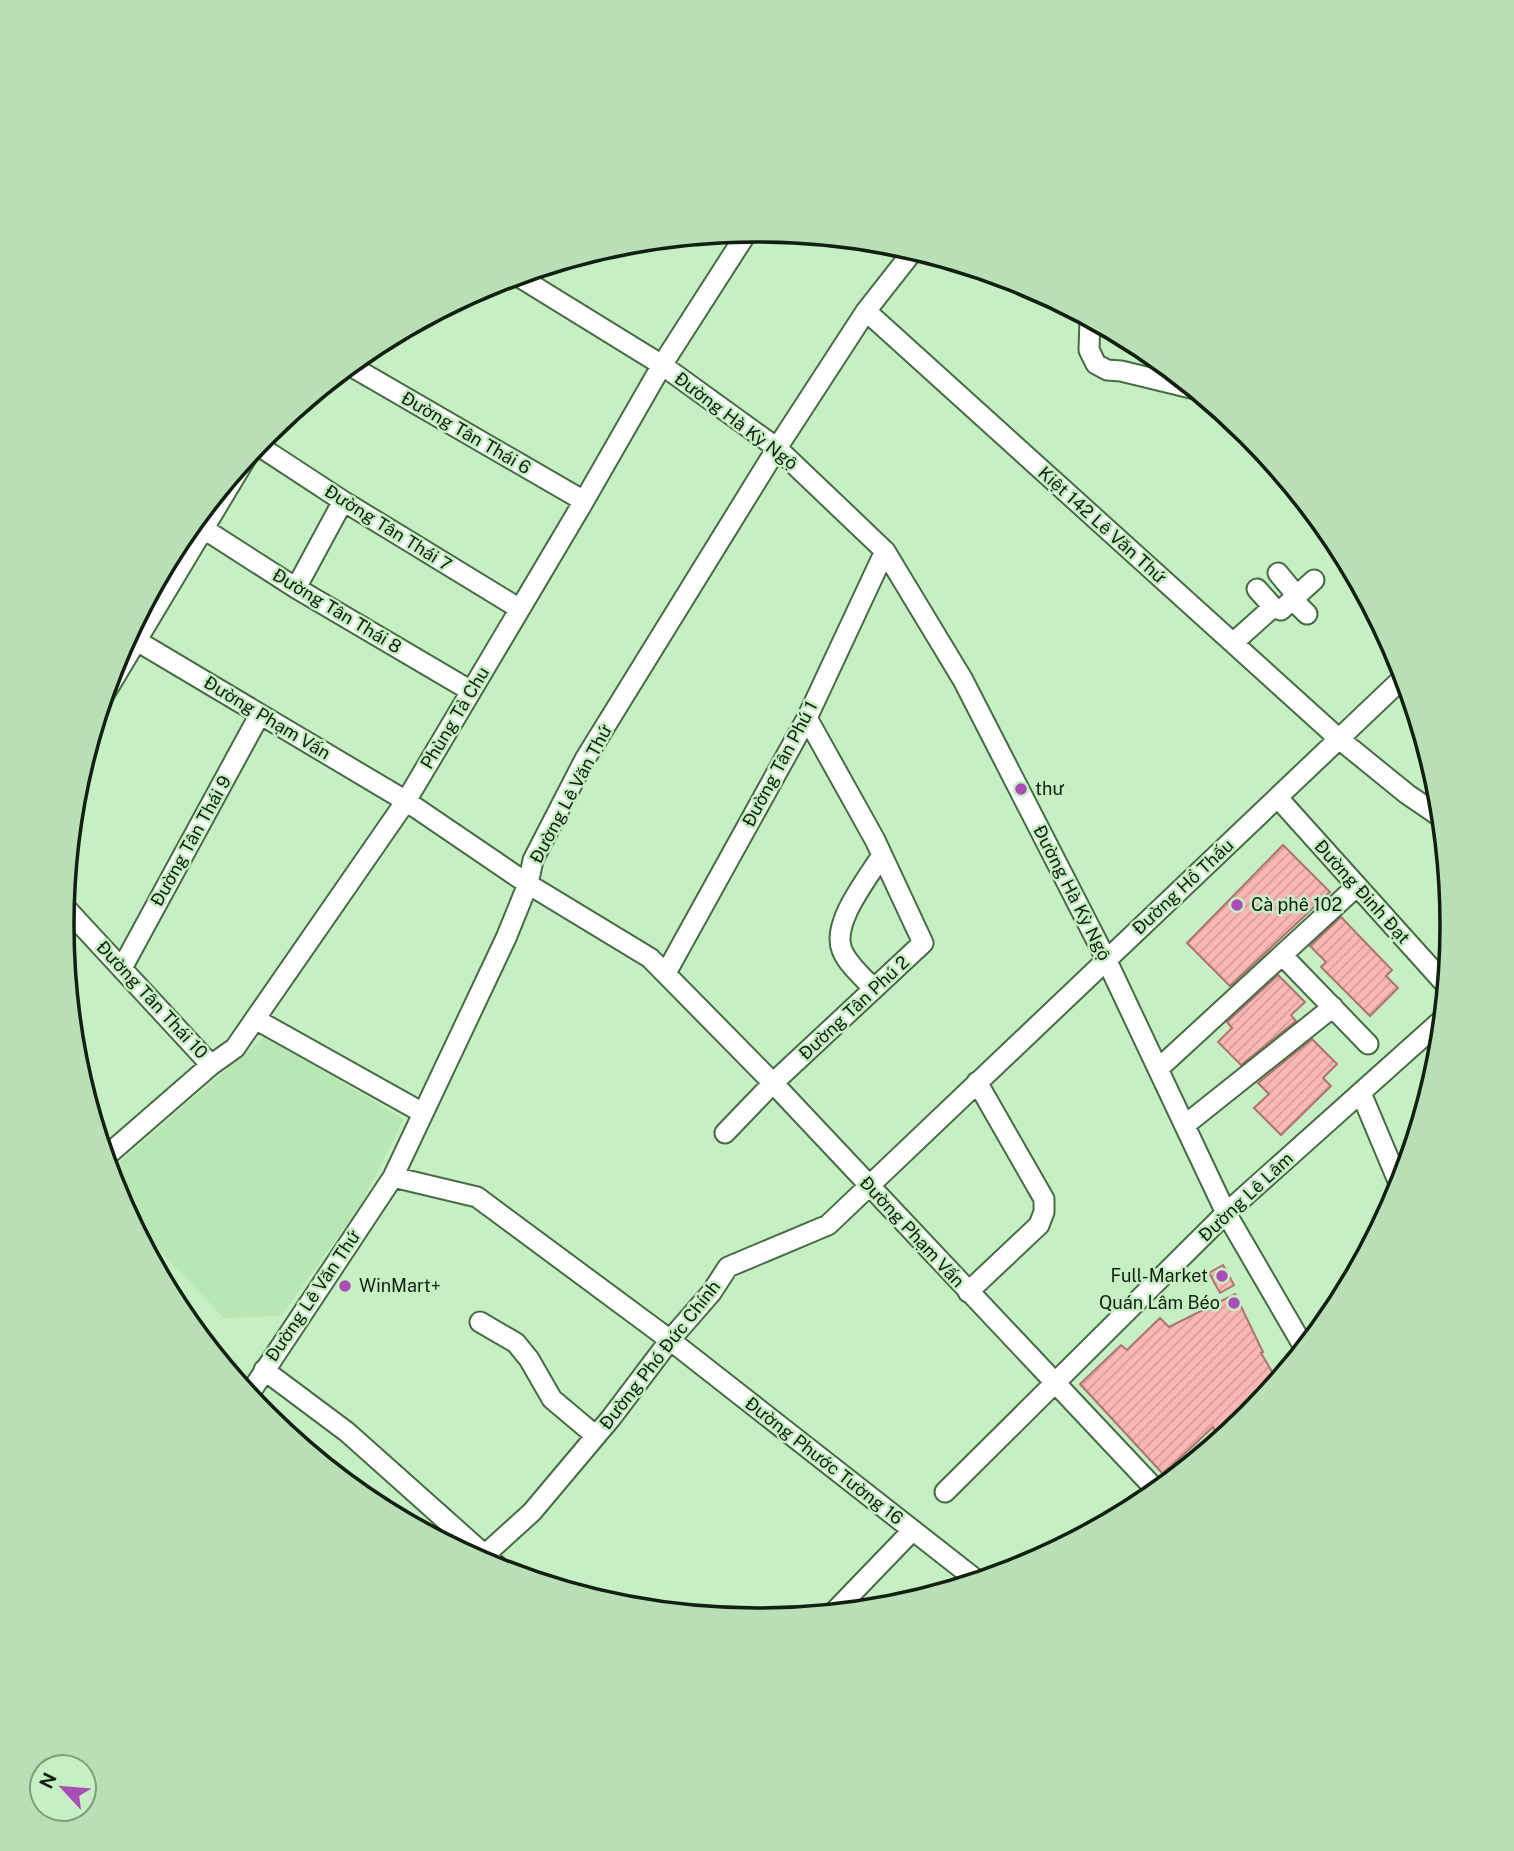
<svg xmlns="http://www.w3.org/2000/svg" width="1514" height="1851" font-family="'Public Sans',sans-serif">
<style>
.built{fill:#b8e7b4}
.building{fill:url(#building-hatch);stroke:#ae7470;stroke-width:2}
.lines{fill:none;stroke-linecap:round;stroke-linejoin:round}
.minor-casing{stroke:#476c45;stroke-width:23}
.minor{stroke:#fff;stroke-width:19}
.poi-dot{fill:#aa4db7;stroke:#c6f0c3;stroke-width:2.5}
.labels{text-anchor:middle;stroke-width:5;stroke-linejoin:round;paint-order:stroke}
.street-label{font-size:18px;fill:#112010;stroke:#c6f0c3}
.poi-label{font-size:18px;fill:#112010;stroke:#c6f0c3;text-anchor:start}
.rim{fill:none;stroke:#112010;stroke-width:3.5}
</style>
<defs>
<pattern id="building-hatch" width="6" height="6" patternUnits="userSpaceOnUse" patternTransform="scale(1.75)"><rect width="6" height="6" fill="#fab7b3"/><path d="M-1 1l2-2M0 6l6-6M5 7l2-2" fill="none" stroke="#d59d99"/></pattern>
</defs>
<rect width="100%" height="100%" fill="#c6f0c3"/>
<path class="built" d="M265 1036 404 1119 359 1208 281 1316 224 1318 129 1219 114 1191 109 1171Z"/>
<path class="building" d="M1283 845 1330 892 1230 986 1187 943Z
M1341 917 1392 970 1386 976 1398 988 1370 1016 1321 967 1326 962 1310 946Z
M1278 975 1305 1002 1291 1015 1296 1021 1241 1065 1218 1042 1232 1028 1227 1022Z
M1312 1039 1337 1064 1323 1078 1331 1086 1281 1135 1254 1108 1269 1094 1258 1083Z
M1223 1265 1234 1285 1220 1293 1209 1273Z
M1235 1294 1263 1352 1261 1353 1278 1382 1249 1418 1228 1434 1225 1428 1216 1433 1213 1427 1163 1474 1080 1384 1121 1345 1127 1350 1160 1318 1169 1327Z"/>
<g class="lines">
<defs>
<path id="minor" d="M516 275 662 365 777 448 885 551 963 680 1106 959 1226 1213 1305 1349
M866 311 1338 738 1407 794 1442 818
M1090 319 1089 350 1096 364 1107 370 1121 371 1195 389
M349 365 584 501
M256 444 343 501 520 609
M204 529 296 588 471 691
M1278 573 1297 596
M296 588 343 501
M1293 600 1307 614
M1273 607 1281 610 1314 580
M127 635 406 801 528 884 650 958 773 1083 1158 1492
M1233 643 1273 607 1257 589
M102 698 249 453
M1278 798 1447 986
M63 905 211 1065
M1282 955 1368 1044
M122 968 260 714
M666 973 807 718 885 551
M874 989C863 977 848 965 842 950 831 923 868 878 882 855
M255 1019 423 1113
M1158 1069 1357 886
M1361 1093 1401 1188
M1185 1125 1333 1007
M725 1133 773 1083 923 943 875 840 807 718
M104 1158 211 1065 235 1048 255 1019 406 801 584 501 662 365 748 231
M393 1177 477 1197 670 1340 979 1582
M968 1292 1039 1225 1044 1212V1199L977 1082
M480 1322 516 1343 529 1359 552 1399 596 1436
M264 1370 347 1432 505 1573
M248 1396 393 1177 506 938 528 884 533 860 585 759 777 448 866 311 914 250
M945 1492 1226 1213 1444 1018
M478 1561 532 1512 611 1418 670 1340 711 1293 728 1267 828 1225 1405 676
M832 1614 912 1531"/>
</defs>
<use href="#minor" class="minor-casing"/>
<use href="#minor" class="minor"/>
</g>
<g class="poi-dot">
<circle cx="1021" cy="789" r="7"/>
<circle cx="1237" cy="905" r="7"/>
<circle cx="1222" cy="1276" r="7"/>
<circle cx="345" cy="1286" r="7"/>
<circle cx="1234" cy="1303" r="7"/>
</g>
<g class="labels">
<g class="street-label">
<text transform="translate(736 421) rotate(37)" y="6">Đường Hà Kỳ Ngộ</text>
<text transform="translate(466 433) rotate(30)" y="6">Đường Tân Thái 6</text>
<text transform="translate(1102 525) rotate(42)" y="6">Kiệt 142 Lê Văn Thứ</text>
<text transform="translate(388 528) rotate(32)" y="6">Đường Tân Thái 7</text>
<text transform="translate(337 611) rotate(31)" y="6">Đường Tân Thái 8</text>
<text transform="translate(267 718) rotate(31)" y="6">Đường Phạm Vấn</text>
<text transform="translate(455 718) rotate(-59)" y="6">Phùng Tả Chu</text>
<text transform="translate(780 764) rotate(-62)" y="6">Đường Tân Phú 1</text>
<text transform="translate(571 794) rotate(-62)" y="6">Đường Lê Văn Thứ</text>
<text transform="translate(191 841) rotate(-61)" y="6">Đường Tân Thái 9</text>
<text transform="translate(1183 887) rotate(-43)" y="6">Đường Hồ Thấu</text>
<text transform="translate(1362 892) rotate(48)" y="6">Đường Đinh Đạt</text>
<text transform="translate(1072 893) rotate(63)" y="6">Đường Hà Kỳ Ngộ</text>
<text transform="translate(152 1000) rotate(47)" y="6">Đường Tân Thái 10</text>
<text transform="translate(854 1008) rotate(-43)" y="6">Đường Tân Phú 2</text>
<text transform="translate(1246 1197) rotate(-43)" y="6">Đường Lê Lâm</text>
<text transform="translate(912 1232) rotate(47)" y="6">Đường Phạm Vấn</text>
<text transform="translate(313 1296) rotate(-56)" y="6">Đường Lê Văn Thứ</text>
<text transform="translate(660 1355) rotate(-52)" y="6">Đường Phó Đức Chính</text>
<text transform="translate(824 1461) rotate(38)" y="6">Đường Phước Tường 16</text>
</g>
<g class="poi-label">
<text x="1035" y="795">thư</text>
<text x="1251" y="911">Cà phê 102</text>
<text x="1208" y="1282" text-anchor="end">Full-Market</text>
<text x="359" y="1292">WinMart+</text>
<text x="1220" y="1309" text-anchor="end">Quán Lâm Béo</text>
</g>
</g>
<path d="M0 0H1514V1851H0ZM74 925a683 683 0 1 1 1366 0a683 683 0 1 1-1366 0Z" fill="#b8dfb5" fill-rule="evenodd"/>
<path class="rim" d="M74 925a683 683 0 1 1 1366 0a683 683 0 1 1-1366 0Z"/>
<g transform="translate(63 1788) rotate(296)"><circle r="33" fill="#c6f0c3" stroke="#7e9d7b" stroke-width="2"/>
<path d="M0-5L12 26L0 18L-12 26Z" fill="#aa4db7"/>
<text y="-10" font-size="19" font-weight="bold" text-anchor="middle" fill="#112010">N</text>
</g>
</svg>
